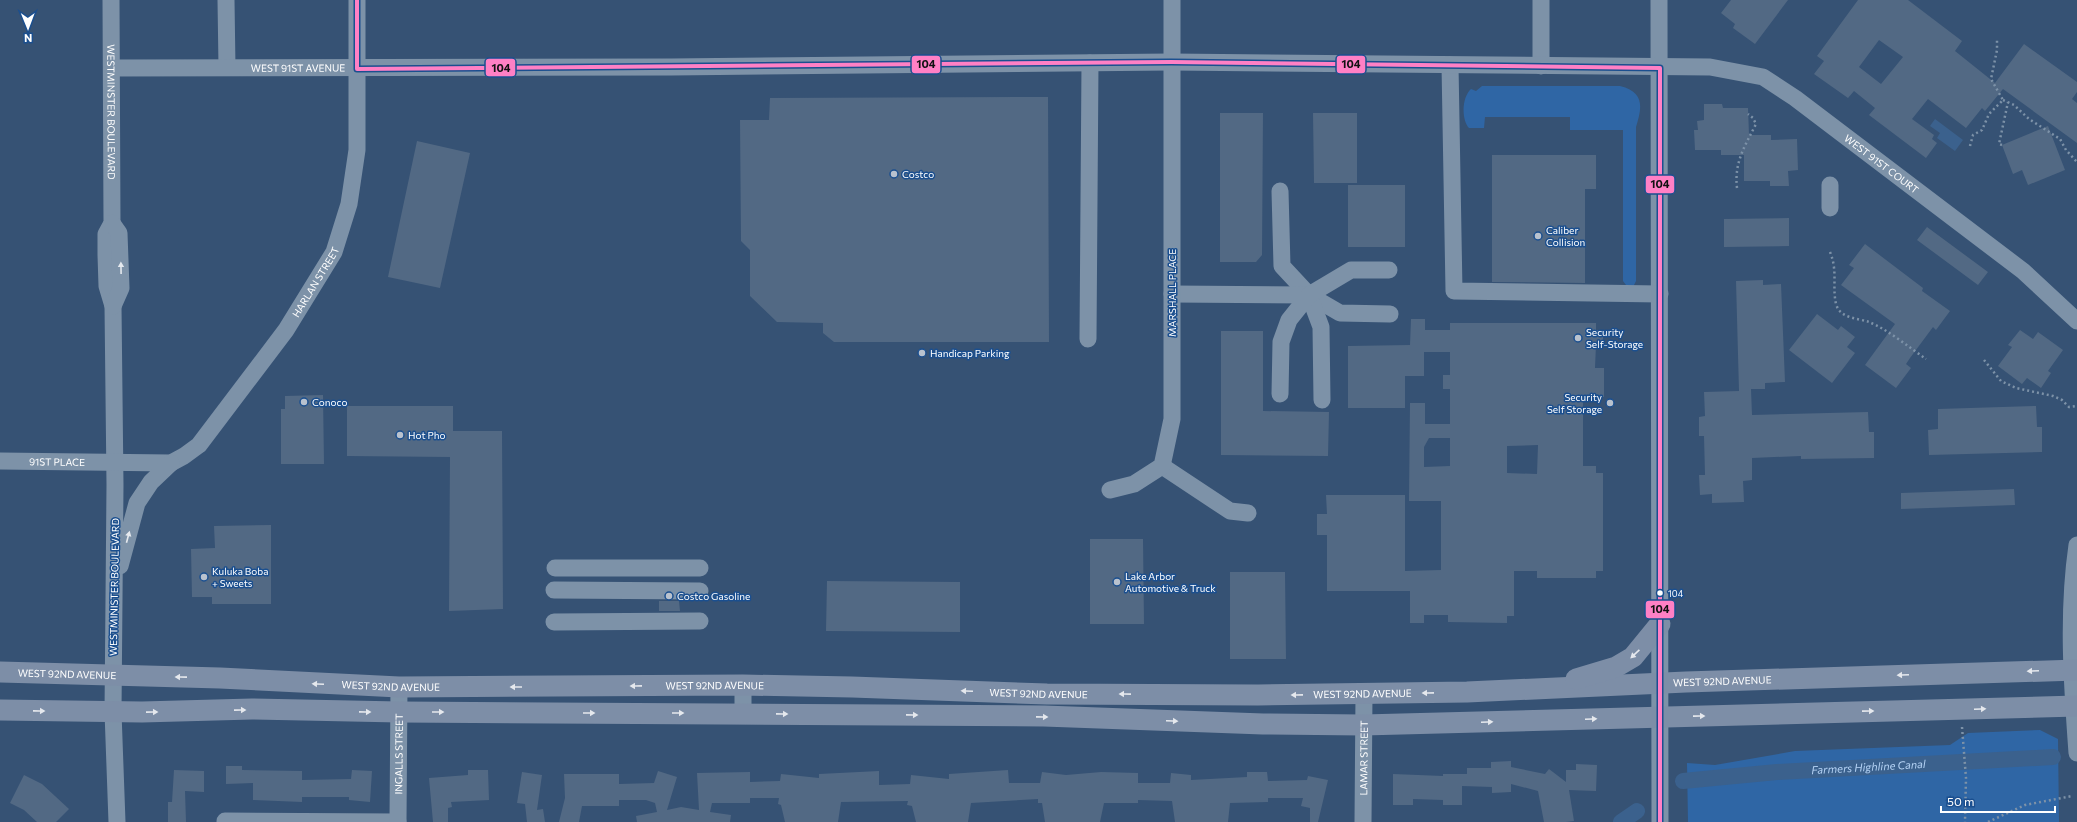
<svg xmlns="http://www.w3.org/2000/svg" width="2077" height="822" font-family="Commissioner,sans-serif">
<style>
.green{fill:#2f66a5}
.water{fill:#3b618d}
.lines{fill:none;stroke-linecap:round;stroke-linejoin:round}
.canal{stroke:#3b618d;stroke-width:16}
.building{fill:#526984;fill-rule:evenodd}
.path{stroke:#7d92a8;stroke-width:2.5;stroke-dasharray:2 3;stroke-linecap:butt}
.minor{stroke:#7d92a8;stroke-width:17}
.major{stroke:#7d8ea7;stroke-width:21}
.bus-1-casing{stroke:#1b4f8f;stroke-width:7}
.bus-1{stroke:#ff80c5;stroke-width:4}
.oneway{fill:#e5e9ee}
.oneway2{fill:#e5e8ed}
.poi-dot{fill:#b9c2ce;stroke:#1b4f8f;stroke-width:1.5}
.bus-dot{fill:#fff;stroke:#1b4f8f;stroke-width:1.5}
.labels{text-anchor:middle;stroke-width:3;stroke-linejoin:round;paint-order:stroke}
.bus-label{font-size:9px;fill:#fff;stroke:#1b4f8f;text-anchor:start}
.street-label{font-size:10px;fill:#fff;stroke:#1b4f8f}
.poi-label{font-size:10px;fill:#fff;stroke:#1b4f8f;text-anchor:start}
.water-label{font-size:11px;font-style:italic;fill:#b5d3f5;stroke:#1b4f8f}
.line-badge{stroke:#1b4f8f;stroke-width:1.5}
.pale-badge-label{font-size:11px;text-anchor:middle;font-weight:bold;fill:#111}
</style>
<rect width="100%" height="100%" fill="#365274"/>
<path class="green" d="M1482 86H1620C1645 92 1642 108 1636 127V281L1633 287 1626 285 1623 281V130H1570V117H1485L1484 128H1469C1461 119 1462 97 1471 89L1476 91Z
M2040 730 2058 739 2059 822H1688L1687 763 1715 765 1795 751 1950 745 1968 733Z"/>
<path class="water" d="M1935 119 1963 140 1955 151 1937 138 1940 133 1930 126Z"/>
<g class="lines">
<g class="canal">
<path id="s1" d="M1683 781 1777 772 2053 757"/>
<path d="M1621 822 1637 811"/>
</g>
</g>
<path class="building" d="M1731 0H1788L1755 44 1733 28 1735 24 1721 13Z
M1858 0H1908L1962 41 1955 51 1995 83 2024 44 2077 82V92L2072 99 2077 103V143L2003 89 1985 111 1982 108 1966 128 1928 99 1912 119 1934 135 1932 139 1937 143 1926 158 1869 115 1875 108 1854 91 1848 98 1814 74 1824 61 1817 56ZM1879 40 1903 57 1881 84 1859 67Z
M1048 97 1049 342H834L823 333V323L777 322 750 296V250L741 241 740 120H769L770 98Z
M1704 104H1722L1723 108H1748L1749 135H1771V140L1797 139 1798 170 1788 171 1789 186H1770V181H1744V155H1721V150H1695L1694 130H1698L1697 121 1704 120Z
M1220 113H1263L1262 255 1256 262H1220Z
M1313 113H1357V183H1314Z
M2048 126 2065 170 2028 185 2022 170 2013 174 2002 145Z
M417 141 470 153 440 288 388 277Z
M1492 155H1596V189H1585V283L1492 282Z
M1348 185H1405V247H1348Z
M1789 218V246L1724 247V219Z
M1927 227 1988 272 1978 285 1917 240Z
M1865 244 1923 288 1922 291 1950 311 1936 330 1933 327 1910 358 1906 364 1911 368 1896 388 1865 365 1895 324 1841 285 1854 268 1849 265Z
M1763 280V285L1781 284 1785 382 1765 383V389H1751L1752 415 1868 412 1869 432H1874V458L1801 459V456L1752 458V480L1743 481 1744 502 1712 503V494L1700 495 1699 475H1705L1704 436H1699V417L1705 416 1704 392 1739 391 1736 281Z
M1817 314 1838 330 1841 326 1855 337 1847 347 1855 353 1832 383 1789 350Z
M1411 319H1425V330H1450V323H1596V330H1603V344L1596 345 1595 368H1604V397H1583V466H1596V473H1603V571H1596V578H1537V571H1514V616H1507V623L1448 622V615H1424V623H1410V591H1327V535H1317V514H1327L1326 495H1405V571L1441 570V501H1409L1410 403H1425V424H1450V389H1443V375H1450V352H1424V376H1405V408H1348V346L1410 345ZM1429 438H1450V466L1424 467V447ZM1538 445 1537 474 1507 473V446Z
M2020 330 2033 339 2038 332 2063 350 2048 371 2051 373 2041 388 2027 378 2022 384 1998 366 2012 347 2008 345Z
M1221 331H1263V411L1329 412 1328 456 1221 455Z
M323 395 324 464H281V409H285V396Z
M347 406H453V431H502L503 609 449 611 450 457 347 456Z
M2036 406 2037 427H2042V452L1929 455 1928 430 1938 429V409Z
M2014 489 2015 505 1901 509V493Z
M271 525V604H212V597H192L191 549 215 548 214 526Z
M1090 539H1143L1144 624H1090Z
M1230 572H1285L1286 659H1230Z
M827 581 960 582V632L826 631Z
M659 601H679L680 611H659Z
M1511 761V767L1545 774 1549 769 1566 782V770H1576V764L1597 765 1596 791 1569 790 1574 821 1566 822H1544L1538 791 1511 784V792L1492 793V787L1462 786V805H1443V800L1413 799V805H1393V774L1443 776V774H1467V768H1491V762Z
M226 766H242V770L302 771V780L351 779 352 770 372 771 370 802 349 800V797H302V802L253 800V783L226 784Z
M174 770 204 771V792L185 791 186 822H168V802H172Z
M468 770H488L489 800 451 802 452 807 448 808V822H433L429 778 468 775Z
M1008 770 1009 783H1040L1042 772 1066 775 1101 772 1138 773V783H1170L1171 773 1191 775V780L1247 777V772H1267L1268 781 1307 780 1308 776 1328 780 1318 822H1310V808L1301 806 1303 798H1268V802L1230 803 1228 822H1175L1172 801 1138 800V803H1104L1100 822H1045L1042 803H1038V799L971 803 968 822H916L912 806 907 805 908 801 841 802 838 822H785L781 805 778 804 779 798H750V803H712L710 812 731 815 730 822H637L636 816 657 812 655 803 646 800H619V806H582L579 822H559L565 798 564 774H619V784L654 783 658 771 677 777 667 810 681 807 699 810 697 773 750 772V782L780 781 781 774 819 778V774L879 771V785L910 784 911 775 949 779V774Z
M522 772 542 775 537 810 543 809 545 822H527L525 804 517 803Z
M24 775 42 784 69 809 56 822H37L24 810 10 803Z"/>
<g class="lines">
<path class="path" d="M2003 100 2014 105 2029 119 2060 139 2066 150 2077 162
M2002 145 1999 144 2008 102
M1970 146 1973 135 1982 130 1989 114 2003 100 1991 79 1997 50V39
M1737 188C1734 162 1745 146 1756 124L1753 118 1748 114
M1830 252C1838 271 1832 286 1836 304 1840 319 1858 318 1869 322 1887 329 1910 348 1926 359
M1984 360 2001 381 2016 388 2053 396 2062 400 2069 407 2077 406
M1962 727 1966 778 1965 822
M1988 822 2025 805 2072 796"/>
<g class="minor">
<path id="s2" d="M111 0 112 223 106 234V255L107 286 113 306 115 485 113 712 117 822"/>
<path d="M226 0 227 67"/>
<path d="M1541 0V66"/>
<path d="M1659 0 1660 822"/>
<path d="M1450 65 1454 291 1660 294"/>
<path id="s3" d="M112 68 671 67 1171 62 1710 67 1763 77 1795 98 2023 271 2077 321"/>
<path d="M1830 185V208"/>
<path d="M1280 191 1282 266 1309 295 1340 313 1390 314"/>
<path d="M112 223 119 233 121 288 113 306"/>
<path d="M1172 294 1309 295"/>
<path d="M1309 295 1321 327 1322 400"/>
<path d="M1088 339 1090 63"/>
<path d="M1280 394 1281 342 1289 320 1309 295 1351 270H1389"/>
<path id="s4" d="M0 461 171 463 184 456 199 445 286 330 334 252 349 204 357 150V0"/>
<path d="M1162 466 1230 511 1248 513"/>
<path d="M1110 490 1134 484 1162 466 1172 419V0"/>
<path d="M2077 545C2067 614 2072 684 2077 753"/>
<path d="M120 566 137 503 151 482 171 463"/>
<path d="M555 568H700"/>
<path d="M554 590 700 591"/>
<path d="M554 622 700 621"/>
<path d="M743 685V713"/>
<path d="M225 821 398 822"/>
<path id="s5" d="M398 822 399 687"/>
<path id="s6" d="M1363 822 1364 694"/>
</g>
<g class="major">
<path id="s7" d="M0 672 220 678 399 687 743 685 852 687 1047 694 1258 695 1467 692 1686 682 2077 670"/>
<path d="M1576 679 1616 667 1633 657 1660 624"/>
<path d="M0 710 142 712 252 709 399 712 1044 716 1263 724 1363 725 2077 706"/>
</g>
<defs>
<path id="bus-1" d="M357 0V69L1171 62 1660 68V822"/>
</defs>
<use href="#bus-1" class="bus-1-casing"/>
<use href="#bus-1" class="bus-1"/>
</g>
<defs><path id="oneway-solid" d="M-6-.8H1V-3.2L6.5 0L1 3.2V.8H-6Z"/></defs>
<g class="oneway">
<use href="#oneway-solid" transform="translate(121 268) rotate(-91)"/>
<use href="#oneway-solid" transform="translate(128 537) rotate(-75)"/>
</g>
<g class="oneway2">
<use href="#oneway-solid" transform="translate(1635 654) rotate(137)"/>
<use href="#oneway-solid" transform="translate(2033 671) rotate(178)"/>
<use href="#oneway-solid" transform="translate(1903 675) rotate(178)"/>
<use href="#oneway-solid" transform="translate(181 677) rotate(-179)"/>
<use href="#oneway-solid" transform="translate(318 684) rotate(-178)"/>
<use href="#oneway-solid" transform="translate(636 686) rotate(179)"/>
<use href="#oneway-solid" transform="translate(516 687) rotate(180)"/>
<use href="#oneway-solid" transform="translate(967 691) rotate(-178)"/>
<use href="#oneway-solid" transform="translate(1428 693) rotate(179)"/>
<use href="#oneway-solid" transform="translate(1125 694) rotate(-179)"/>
<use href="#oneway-solid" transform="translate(1297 695) rotate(179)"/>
<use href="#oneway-solid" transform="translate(1980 709) rotate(-2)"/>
<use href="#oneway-solid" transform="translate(240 710) rotate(-1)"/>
<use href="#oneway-solid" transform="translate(39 711) rotate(1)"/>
<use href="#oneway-solid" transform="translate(1868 711) rotate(-1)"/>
<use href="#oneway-solid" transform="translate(152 712) rotate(-1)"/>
<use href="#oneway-solid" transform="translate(365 712) rotate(1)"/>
<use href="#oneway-solid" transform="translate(438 712)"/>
<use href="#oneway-solid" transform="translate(589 713)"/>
<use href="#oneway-solid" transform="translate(678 713)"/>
<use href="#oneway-solid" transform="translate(782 714) rotate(1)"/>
<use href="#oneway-solid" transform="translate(912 715) rotate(1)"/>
<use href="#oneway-solid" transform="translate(1699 716) rotate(-1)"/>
<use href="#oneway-solid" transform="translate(1042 717) rotate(1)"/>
<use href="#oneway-solid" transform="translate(1591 719) rotate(-2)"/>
<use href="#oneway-solid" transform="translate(1172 721) rotate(2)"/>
<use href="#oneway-solid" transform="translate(1487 722) rotate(-2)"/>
</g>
<g class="poi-dot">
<circle cx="894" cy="174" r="4"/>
<circle cx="1538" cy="236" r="4"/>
<circle cx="1578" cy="338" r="4"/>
<circle cx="922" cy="353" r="4"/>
<circle cx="304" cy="402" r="4"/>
<circle cx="1610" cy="403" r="4"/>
<circle cx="400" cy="435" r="4"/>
<circle cx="204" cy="577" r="4"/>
<circle cx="1117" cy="582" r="4"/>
<circle cx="669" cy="596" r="4"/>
</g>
<circle class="bus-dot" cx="1660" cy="593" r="3.5"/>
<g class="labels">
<g class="bus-label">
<text x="1668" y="597">104</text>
</g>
<g class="street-label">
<text dy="4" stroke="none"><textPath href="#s3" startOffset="186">WEST 91ST AVENUE</textPath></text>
<text dy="4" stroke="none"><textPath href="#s2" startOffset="112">WESTMINSTER BOULEVARD</textPath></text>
<text dy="4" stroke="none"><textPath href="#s3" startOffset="1799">WEST 91ST COURT</textPath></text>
<text dy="4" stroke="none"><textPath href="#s4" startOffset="405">HARLAN STREET</textPath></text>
<text transform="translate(1172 293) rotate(-90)" y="4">MARSHALL PLACE</text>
<text dy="4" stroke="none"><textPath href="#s4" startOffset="57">91ST PLACE</textPath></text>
<text transform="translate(114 587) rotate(-89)" y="4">WESTMINISTER BOULEVARD</text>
<text dy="4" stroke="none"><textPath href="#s7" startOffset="67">WEST 92ND AVENUE</textPath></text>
<text dy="4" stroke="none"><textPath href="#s7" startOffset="1723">WEST 92ND AVENUE</textPath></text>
<text dy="4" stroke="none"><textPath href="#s7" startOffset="391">WEST 92ND AVENUE</textPath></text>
<text dy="4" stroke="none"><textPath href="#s7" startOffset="715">WEST 92ND AVENUE</textPath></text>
<text dy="4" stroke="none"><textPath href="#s7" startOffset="1039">WEST 92ND AVENUE</textPath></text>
<text dy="4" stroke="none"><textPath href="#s7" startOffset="1363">WEST 92ND AVENUE</textPath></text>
<text dy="4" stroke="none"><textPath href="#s5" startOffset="68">INGALLS STREET</textPath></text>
<text dy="4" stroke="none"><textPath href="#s6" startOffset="64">LAMAR STREET</textPath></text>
</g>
<g class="poi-label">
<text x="902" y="178">Costco</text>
<text x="1546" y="234">Caliber<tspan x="1546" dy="12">Collision</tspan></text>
<text x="1586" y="336">Security<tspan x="1586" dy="12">Self-Storage</tspan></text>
<text x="930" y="357">Handicap Parking</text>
<text x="1602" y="401" text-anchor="end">Security<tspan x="1602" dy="12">Self Storage</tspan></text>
<text x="312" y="406">Conoco</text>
<text x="408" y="439">Hot Pho</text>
<text x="212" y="575">Kuluka Boba<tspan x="212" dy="12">+ Sweets</tspan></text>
<text x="1125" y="580">Lake Arbor<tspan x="1125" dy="12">Automotive &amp; Truck</tspan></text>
<text x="677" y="600">Costco Gasoline</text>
</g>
<g class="water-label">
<text dy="4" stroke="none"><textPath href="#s1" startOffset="186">Farmers Highline Canal</textPath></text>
</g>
</g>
<g class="line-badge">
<rect x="911" y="55" width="30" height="19" rx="4" fill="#ff80c5"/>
<rect x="1336" y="55" width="30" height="19" rx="4" fill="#ff80c5"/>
<rect x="485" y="58" width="31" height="19" rx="4" fill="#ff80c5"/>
<rect x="1645" y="175" width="30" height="19" rx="4" fill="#ff80c5"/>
<rect x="1645" y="600" width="30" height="19" rx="4" fill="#ff80c5"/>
</g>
<g class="pale-badge-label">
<text x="926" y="68">104</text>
<text x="1351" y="68">104</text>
<text x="501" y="72">104</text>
<text x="1660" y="188">104</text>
<text x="1660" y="613">104</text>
</g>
<g transform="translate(28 28) rotate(179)" stroke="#1b4f8f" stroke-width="3" paint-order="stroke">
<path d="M0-3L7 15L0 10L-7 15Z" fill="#ffffff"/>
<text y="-6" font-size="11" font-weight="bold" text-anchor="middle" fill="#ffffff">N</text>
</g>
<path d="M1941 806v6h114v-6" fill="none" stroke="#ffffff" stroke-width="2"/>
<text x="1947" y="806" font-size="12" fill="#ffffff" stroke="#1b4f8f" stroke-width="3" paint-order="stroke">50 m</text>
</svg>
